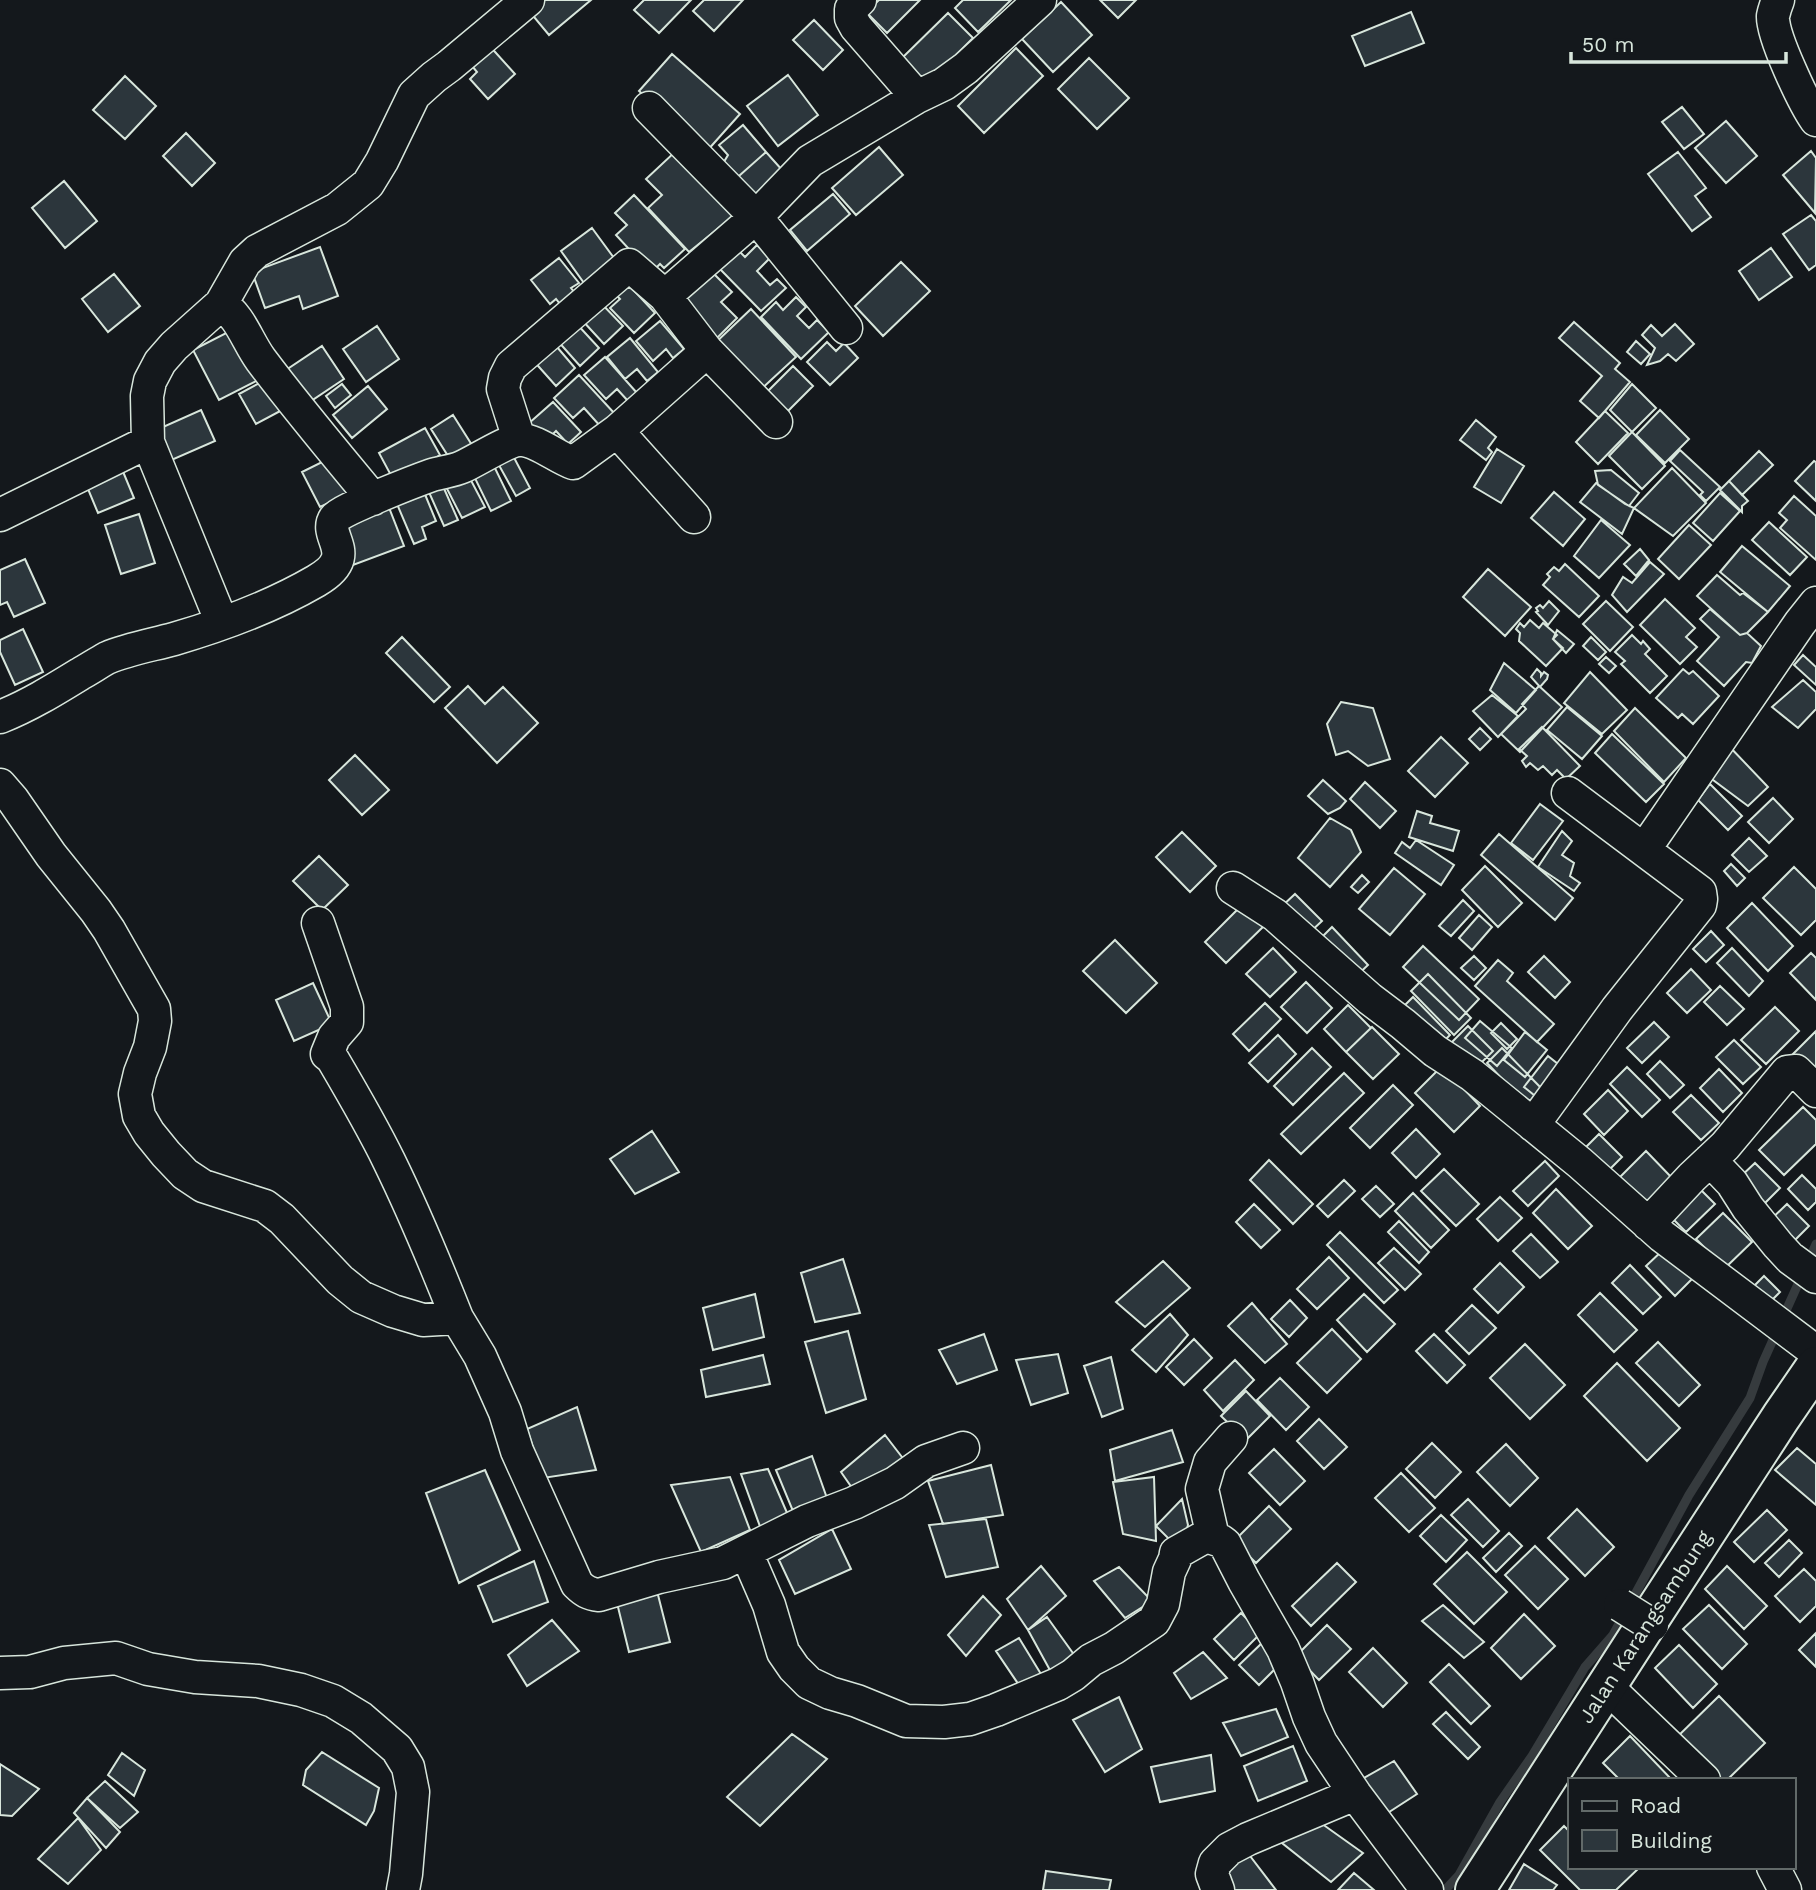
<svg xmlns="http://www.w3.org/2000/svg" width="1816" height="1890" font-family="'Work Sans',sans-serif">
<style>
.lines{fill:none;stroke-linecap:round;stroke-linejoin:round}
.stream{stroke:#363b3e;stroke-width:9}
.building{fill:#2c363c;stroke:#d8e6dc;stroke-width:2}
.minor-casing{stroke:#d8e6dc;stroke-width:35}
.major-casing{stroke:#d8e6dc;stroke-width:42}
.minor{stroke:#14181c;stroke-width:32}
.major{stroke:#14181c;stroke-width:38}
.minor-bridge-casing{stroke:#d8e6dc;stroke-width:35;stroke-linecap:butt}
.minor-bridge{stroke:#14181c;stroke-width:32}
.labels{text-anchor:middle;stroke-width:5;stroke-linejoin:round;paint-order:stroke}
.street-label{font-size:21px;fill:#d8e6dc;stroke:#14181c}
</style>
<rect width="100%" height="100%" fill="#14181c"/>
<g class="lines">
<path class="stream" d="M1445 1890 1459 1875 1500 1802 1532 1756 1585 1667 1613 1635 1689 1495 1750 1398 1763 1362 1816 1244"/>
</g>
<path class="building" d="M543 0H591L549 35 529 11Z
M644 0H691L659 33 634 10Z
M704 0H743L714 31 693 11Z
M879 0H920L887 33 866 12Z
M963 0H1011L978 32 955 8Z
M1100 0H1136L1118 18Z
M1061 2 1092 35 1053 72 1022 39Z
M1411 12 1424 43 1365 66 1352 36Z
M948 13 973 38 925 86 900 60Z
M814 20 843 50 823 70 793 40Z
M487 43 515 74 488 99 470 79 477 72 468 61Z
M1016 48 1043 76 984 133 958 106Z
M672 54 740 114 706 152 639 91Z
M1089 58 1129 98 1097 129 1058 89Z
M788 75 818 115 778 146 747 106Z
M125 76 156 106 125 139 93 110Z
M1682 107 1704 134 1684 149 1662 122Z
M1726 121 1757 156 1726 183 1695 148Z
M743 125 766 152 731 183 719 170 728 155 719 145Z
M186 133 215 163 192 186 163 156Z
M879 147 903 175 856 215 832 188Z
M678 149 746 212 724 232 720 227 689 252 648 208 662 195 646 179Z
M1811 151 1816 158 1815 213 1783 175Z
M766 152 783 171 750 205 731 183Z
M1678 152 1706 188 1695 196 1711 217 1692 231 1648 174Z
M64 181 97 221 65 248 32 208Z
M833 194 850 214 807 251 790 230Z
M634 195 685 249 664 268 660 264 647 277 625 254 629 249 616 235 627 225 615 213Z
M1811 215 1816 221V265L1809 270 1783 234Z
M592 228 614 258 604 265 610 273 584 283 561 251Z
M757 245 770 258 757 271 770 285 777 279 786 288 761 311 718 267 737 249 745 257Z
M320 247 338 296 303 309 299 296 265 308 252 272Z
M1771 248 1792 277 1759 300 1739 271Z
M559 258 579 283 571 288 578 297 564 309 556 299 550 304 531 280Z
M901 262 930 291 883 336 855 306Z
M707 267 732 292 721 302 737 318 711 344 677 296Z
M114 274 140 306 108 332 82 299Z
M626 282 655 313 634 333 610 308 620 299 614 293Z
M796 297 806 307 797 316 809 328 817 320 829 332 801 359 761 317 776 302 783 310Z
M600 302 623 326 604 344 581 319Z
M751 309 796 357 757 393 713 345Z
M660 321 684 349 673 358 666 349 653 361 636 341Z
M575 322 599 348 580 366 556 339Z
M1574 322 1620 363 1615 369 1630 382 1599 418 1580 401 1602 376 1559 338Z
M1675 324 1694 344 1676 361 1668 354 1660 361 1647 365 1655 348 1642 335 1651 325 1662 336Z
M377 326 399 359 366 382 343 349Z
M232 330 258 380 219 400 193 350Z
M630 338 658 372 647 381 637 369 625 379 607 357Z
M551 340 575 368 556 386 531 358Z
M1636 341 1650 354 1641 364 1627 352Z
M827 342 836 351 844 343 858 358 830 385 807 362Z
M322 346 344 379 308 403 286 370Z
M605 357 637 393 628 401 617 389 606 399 584 375Z
M793 366 813 386 783 416 763 396Z
M579 375 615 414 601 427 584 408 573 418 554 398Z
M267 379 284 409 256 424 239 394Z
M342 384 351 395 335 408 326 396Z
M1632 384 1656 408 1632 432 1610 410Z
M368 386 387 409 352 438 333 415Z
M553 402 581 432 568 444 556 431 545 442 528 424Z
M201 410 215 441 167 462 154 431Z
M1660 410 1689 439 1665 463 1636 435Z
M1605 411 1628 433 1598 464 1576 442Z
M453 415 477 453 455 467 431 429Z
M1476 420 1496 437 1488 448 1492 452 1486 460 1460 440Z
M425 428 440 455 394 481 379 453Z
M1632 432 1665 466 1642 489 1609 456Z
M1497 449 1524 466 1501 503 1474 487Z
M510 450 530 488 516 496 495 458Z
M1680 450 1720 487 1706 501 1700 495 1703 492 1670 461Z
M1759 451 1773 465 1742 495 1729 481Z
M332 457 350 493 320 507 302 472Z
M491 460 511 501 491 511 471 470Z
M1814 461 1816 462V501L1795 481Z
M119 462 134 498 98 513 83 477Z
M1672 468 1706 503 1673 536 1634 508Z
M465 469 485 507 462 518 443 481Z
M1611 470 1639 493 1629 506 1598 485 1595 471Z
M1729 481 1748 501 1742 506V512L1720 490Z
M1596 483 1625 504 1634 508 1622 534 1580 502Z
M442 484 458 520 444 526 428 490Z
M424 492 436 521 422 527 426 539 414 544 397 504Z
M1554 492 1585 519 1563 546 1531 518Z
M1720 493 1740 511 1713 541 1693 523Z
M1794 496 1816 516V560L1780 528 1787 520 1779 513Z
M388 505 404 546 353 565 337 525Z
M139 514 155 563 121 574 105 525Z
M1601 520 1630 545 1599 578 1574 556Z
M1769 522 1807 557 1790 575 1752 540Z
M1689 525 1711 545 1679 579 1658 559Z
M1742 546 1790 586 1768 612 1720 572Z
M1640 549 1649 560 1636 576 1624 564Z
M25 559 45 603 14 617 7 602 0 605V570Z
M1650 562 1664 574 1627 612 1612 595 1623 577 1632 583Z
M1565 564 1599 596 1579 617 1543 585 1550 577 1547 574 1554 567 1559 571Z
M1488 569 1531 607 1505 636 1463 597Z
M1717 575 1740 595 1743 593 1768 612 1747 633 1740 635 1697 596Z
M1665 599 1695 628 1686 637 1697 647 1680 664 1640 625Z
M1549 601 1559 611 1548 625 1536 612 1538 611 1536 608 1540 605 1543 608Z
M1606 601 1633 627 1610 651 1583 624Z
M1710 609 1740 635 1747 633 1761 646 1752 663 1746 662 1724 686 1697 661 1719 637 1700 619Z
M1530 620 1539 628 1543 623 1557 635 1553 639 1563 648 1546 666 1519 641 1520 633 1516 629 1520 623 1524 627Z
M23 629 43 672 15 685 0 652V640Z
M1557 630 1574 644 1566 653 1553 639Z
M1632 635 1641 644 1643 641 1650 649 1645 654 1667 676 1650 693 1621 664 1625 661 1615 652Z
M402 637 450 687 434 702 386 653Z
M1591 637 1606 652 1598 660 1583 646Z
M1803 655 1816 667V685L1794 665Z
M1606 657 1616 666 1609 673 1599 664Z
M1504 663 1536 690 1516 713 1490 690Z
M1537 669 1541 673V676L1544 672 1548 675 1547 679 1540 687 1531 677Z
M1683 669 1689 674 1693 671 1719 696 1693 724 1682 714 1678 718 1656 698Z
M1590 672 1627 710 1602 734 1564 703Z
M1803 680 1816 692V709L1798 728 1772 707Z
M468 686 485 704 503 687 538 723 497 763 445 708Z
M1539 686 1562 707 1520 752 1501 734 1526 709 1522 704Z
M1492 695 1518 716 1498 737 1473 711Z
M1341 702 1373 708 1390 759 1368 766 1348 751 1336 755 1327 724Z
M1567 707 1602 736 1582 759 1547 730Z
M1635 708 1686 758 1664 782 1614 731Z
M1542 727 1580 766 1566 779 1557 770 1552 775 1543 766 1538 770 1530 763 1526 767 1522 761 1527 756 1519 749Z
M1480 728 1491 739 1480 750 1469 739Z
M1612 734 1664 784 1646 802 1595 753Z
M1441 737 1468 763 1435 797 1408 771Z
M1727 744 1768 787 1748 806 1705 774Z
M355 755 389 790 362 815 329 780Z
M1323 780 1346 801 1340 808 1328 814 1308 796Z
M1365 782 1396 811 1380 828 1350 799Z
M1710 784 1742 816 1728 830 1698 800Z
M1773 798 1793 819 1769 843 1748 822Z
M1540 804 1563 821 1533 860 1511 843Z
M1417 811 1432 816 1430 823 1459 831 1453 851 1409 837Z
M1330 818 1351 830 1361 852 1330 887 1298 858Z
M1562 831 1572 841 1562 855 1574 863 1570 876 1580 883 1574 891 1538 867Z
M1182 832 1216 866 1190 892 1156 857Z
M1499 834 1573 898 1555 920 1481 855Z
M1749 838 1767 856 1749 872 1732 855Z
M1416 840 1454 865 1441 885 1395 853 1402 842 1410 848Z
M319 856 348 885 322 910 293 881Z
M1731 864 1745 878 1737 886 1724 871Z
M1485 866 1522 903 1498 927 1462 890Z
M1794 867 1816 889V920L1801 935 1763 898Z
M1394 868 1425 894 1390 935 1359 909Z
M1362 875 1369 882 1358 893 1351 887Z
M1295 894 1322 921 1307 935 1280 908Z
M1463 900 1474 911 1451 936 1439 926Z
M1244 903 1266 924 1226 963 1205 942Z
M1752 903 1793 946 1768 971 1727 928Z
M1479 915 1492 927 1472 950 1459 938Z
M1332 927 1368 965 1351 981 1315 944Z
M1711 931 1724 945 1706 962 1693 949Z
M1115 940 1157 983 1126 1013 1083 971Z
M1423 946 1479 999 1459 1020 1403 967Z
M1273 948 1296 972 1270 997 1246 974Z
M1732 948 1763 981 1749 996 1717 963Z
M1811 953 1816 958V1000L1790 973Z
M1474 956 1486 968 1474 980 1461 968Z
M1544 956 1570 982 1555 998 1528 972Z
M1498 960 1513 973 1507 981 1554 1024 1537 1042 1475 986Z
M1691 969 1711 990 1687 1013 1667 993Z
M1428 974 1471 1018 1454 1035 1411 991Z
M1306 982 1332 1008 1307 1033 1281 1007Z
M313 983 332 1024 294 1041 276 1000Z
M1720 986 1744 1009 1727 1025 1704 1002Z
M1413 997 1450 1035 1437 1048 1400 1010Z
M1265 1003 1281 1019 1249 1051 1233 1034Z
M1348 1005 1371 1028 1346 1052 1324 1029Z
M1775 1007 1799 1031 1766 1064 1741 1040Z
M1480 1021 1512 1048 1497 1066 1465 1038Z
M1654 1022 1669 1037 1642 1063 1627 1048Z
M1501 1023 1517 1039 1507 1049 1491 1033Z
M1468 1026 1493 1051 1475 1069 1450 1044Z
M1372 1027 1399 1054 1373 1079 1346 1052Z
M1816 1031V1089L1787 1060Z
M1525 1032 1547 1050 1525 1077 1504 1060Z
M1278 1035 1296 1054 1268 1082 1249 1063Z
M1734 1040 1761 1067 1743 1084 1716 1057Z
M1312 1048 1331 1067 1293 1105 1274 1086Z
M1502 1048 1544 1091 1528 1106 1487 1063Z
M1548 1056 1563 1068 1539 1099 1524 1087Z
M1660 1061 1684 1085 1670 1098 1647 1074Z
M1442 1066 1480 1106 1454 1132 1415 1093Z
M1627 1067 1660 1100 1642 1117 1610 1084Z
M1719 1069 1742 1093 1723 1112 1700 1088Z
M1344 1073 1364 1093 1301 1154 1281 1134Z
M1393 1085 1413 1105 1370 1148 1350 1128Z
M1608 1090 1628 1111 1604 1135 1584 1114Z
M1691 1095 1719 1123 1701 1140 1673 1112Z
M1803 1107 1816 1120V1144L1784 1175 1759 1150Z
M1416 1129 1440 1154 1416 1178 1392 1153Z
M652 1131 679 1172 635 1194 610 1159Z
M1599 1134 1622 1157 1607 1172 1584 1149Z
M1646 1151 1673 1179 1645 1206 1618 1179Z
M1269 1160 1313 1204 1293 1224 1250 1180Z
M1545 1161 1559 1176 1528 1206 1513 1191Z
M1755 1163 1780 1188 1764 1204 1739 1178Z
M1444 1169 1479 1204 1456 1226 1421 1191Z
M1802 1175 1816 1189V1202L1808 1210 1788 1189Z
M1344 1180 1355 1191 1328 1217 1317 1206Z
M1376 1186 1394 1204 1380 1217 1362 1199Z
M1698 1187 1715 1204 1686 1232 1669 1215Z
M1556 1189 1592 1226 1568 1249 1533 1213Z
M1413 1193 1449 1230 1431 1248 1395 1211Z
M1500 1197 1522 1218 1498 1241 1477 1219Z
M1254 1204 1280 1230 1261 1248 1236 1222Z
M1787 1204 1809 1226 1791 1244 1768 1222Z
M1723 1213 1752 1242 1725 1268 1696 1239Z
M1399 1221 1429 1252 1419 1263 1388 1232Z
M1340 1232 1398 1290 1384 1303 1327 1245Z
M1531 1234 1558 1262 1540 1278 1513 1251Z
M1394 1248 1421 1274 1405 1290 1378 1263Z
M1663 1250 1692 1279 1675 1296 1646 1266Z
M1329 1257 1349 1278 1317 1309 1297 1289Z
M843 1259 860 1313 815 1322 801 1273Z
M1163 1261 1190 1288 1145 1327 1116 1302Z
M1500 1263 1524 1287 1498 1313 1474 1289Z
M1630 1265 1661 1297 1643 1314 1612 1283Z
M1764 1276 1780 1292 1764 1308 1748 1292Z
M1600 1293 1637 1330 1614 1352 1578 1315Z
M755 1294 764 1337 713 1350 703 1308Z
M1364 1294 1395 1324 1367 1352 1337 1320Z
M1290 1300 1307 1318 1289 1337 1271 1319Z
M1252 1303 1287 1344 1265 1363 1228 1326Z
M1472 1305 1496 1328 1469 1354 1446 1331Z
M1170 1314 1188 1335 1156 1372 1132 1350Z
M1332 1329 1361 1359 1327 1393 1297 1363Z
M848 1331 866 1399 826 1413 805 1342Z
M984 1334 997 1370 957 1384 939 1350Z
M1434 1334 1465 1365 1447 1383 1416 1351Z
M1194 1339 1212 1358 1184 1385 1166 1367Z
M1658 1342 1700 1385 1679 1406 1636 1363Z
M1525 1344 1565 1385 1530 1419 1490 1378Z
M1058 1354 1068 1393 1031 1405 1016 1360Z
M763 1355 770 1384 706 1397 701 1370Z
M1111 1357 1123 1409 1102 1417 1084 1366Z
M1235 1360 1254 1380 1223 1411 1204 1390Z
M1617 1363 1680 1428 1647 1461 1584 1396Z
M1280 1378 1309 1407 1286 1430 1257 1400Z
M1246 1391 1270 1416 1246 1440 1221 1416Z
M577 1407 596 1470 543 1478 527 1429Z
M1319 1419 1347 1447 1324 1469 1297 1441Z
M1172 1430 1183 1462 1115 1481 1110 1450Z
M885 1435 905 1461 857 1495 841 1472Z
M1432 1443 1461 1472 1435 1498 1406 1469Z
M1506 1444 1538 1478 1510 1506 1477 1472Z
M1797 1448 1816 1464V1505L1775 1470Z
M1274 1449 1305 1481 1280 1505 1249 1473Z
M812 1456 828 1501 795 1516 776 1470Z
M991 1465 1003 1515 943 1524 928 1481Z
M768 1469 791 1522 762 1532 741 1474Z
M485 1470 520 1550 459 1583 426 1493Z
M1401 1473 1435 1508 1409 1532 1375 1498Z
M730 1477 750 1530 701 1552 671 1485Z
M1154 1477 1156 1541 1123 1534 1113 1482Z
M1182 1499 1188 1525 1180 1550 1156 1526Z
M1468 1499 1499 1531 1483 1547 1451 1515Z
M1269 1506 1291 1529 1256 1563 1234 1541Z
M1577 1509 1614 1547 1585 1576 1548 1538Z
M1767 1510 1787 1530 1754 1562 1734 1542Z
M1441 1515 1467 1540 1446 1562 1420 1536Z
M986 1519 998 1567 946 1577 929 1525Z
M832 1529 851 1569 795 1594 779 1560Z
M1509 1533 1522 1546 1496 1572 1483 1558Z
M1789 1540 1802 1553 1779 1577 1765 1563Z
M1535 1546 1568 1579 1538 1609 1505 1575Z
M1467 1552 1507 1592 1474 1624 1434 1584Z
M534 1561 548 1602 493 1622 478 1586Z
M1337 1563 1356 1582 1311 1626 1292 1606Z
M1041 1566 1066 1596 1028 1630 1007 1599Z
M1727 1566 1767 1606 1744 1629 1705 1589Z
M1119 1567 1152 1601 1125 1618 1094 1581Z
M1804 1569 1816 1581V1606L1800 1622 1775 1596Z
M657 1591 670 1642 629 1652 617 1603Z
M983 1596 1001 1615 966 1656 948 1635Z
M1443 1605 1484 1642 1464 1658 1422 1621Z
M1709 1605 1747 1644 1722 1669 1683 1629Z
M1241 1613 1261 1633 1234 1660 1214 1639Z
M1524 1614 1555 1646 1521 1679 1491 1648Z
M1047 1617 1075 1656 1051 1672 1028 1630Z
M552 1620 579 1651 527 1686 508 1655Z
M1327 1625 1351 1649 1319 1680 1296 1656Z
M1816 1633V1667L1799 1650Z
M1019 1638 1044 1679 1025 1694 996 1651Z
M1262 1643 1282 1662 1259 1685 1239 1665Z
M1679 1645 1717 1684 1693 1708 1655 1668Z
M1373 1648 1407 1683 1383 1707 1349 1672Z
M1203 1652 1227 1678 1191 1699 1174 1673Z
M1449 1664 1490 1706 1471 1724 1430 1682Z
M1719 1696 1765 1743 1727 1780H1711L1673 1741Z
M1119 1697 1142 1749 1105 1772 1073 1720Z
M1276 1709 1288 1737 1241 1756 1223 1723Z
M1446 1712 1480 1747 1468 1759 1433 1724Z
M792 1734 827 1759 760 1826 727 1797Z
M1630 1736 1672 1780H1620L1603 1763Z
M1293 1746 1307 1781 1258 1801 1244 1766Z
M322 1752 379 1788 374 1811 366 1825 303 1785 306 1770Z
M122 1753 145 1770 134 1796 108 1775Z
M1211 1755 1215 1791 1160 1802 1151 1767Z
M1394 1761 1417 1794 1383 1816 1355 1783Z
M0 1764 39 1789 12 1816 0 1815Z
M105 1781 138 1812 120 1828 87 1798Z
M87 1798 120 1832 106 1848 74 1813Z
M78 1818 101 1850 68 1884 38 1859Z
M1318 1821 1363 1853 1331 1882 1282 1843Z
M1564 1826 1569 1831V1867H1640L1616 1890H1580L1540 1850Z
M1247 1852 1276 1890H1233L1223 1873Z
M1524 1864 1557 1885 1553 1890H1509Z
M1046 1871 1111 1880 1109 1890H1043Z
M1354 1873 1374 1890H1338Z"/>
<g class="lines">
<defs>
<path id="minor" d="M860 0 851 9V18L856 27 917 97
M1778 0C1776 5 1774 11 1773 16 1772 36 1804 103 1816 120
M649 108 756 217 846 328
M221 304C241 317 247 341 261 360 297 408 335 453 373 499
M707 351 776 422
M617 431 694 517
M519 439 503 389 505 378 511 366 629 265 665 296
M0 515 148 442
M222 623 148 442 147 396 150 381 160 362 174 346 221 304 245 262 257 251 337 209 368 184 382 161 414 95 434 77 449 66 528 0
M0 717C28 706 54 690 80 674 89 669 98 663 107 658 128 649 152 645 174 639 222 625 273 606 316 581 361 555 322 537 335 518 340 510 418 480 432 475 442 472 453 471 462 467 476 461 508 440 520 440 535 439 558 458 573 463L617 431 707 351 665 296 756 217 810 161 917 97 944 84 966 68 1040 0
M0 785 13 800 51 855 96 911 109 930 154 1009 155 1021 150 1047 140 1073 135 1094 139 1116 149 1133 166 1154 185 1174 203 1186 265 1206 282 1219 340 1280 361 1297 393 1311 423 1320 457 1318 480 1356 505 1412 517 1451 577 1584C584 1591 589 1594 599 1595L659 1577 723 1563 807 1521 854 1503 895 1483 926 1461 963 1448
M1644 850 1800 623 1816 603
M1233 888 1275 915 1370 999 1403 1024 1435 1051 1472 1075 1580 1163 1662 1236 1816 1352
M318 923 347 1007V1022L334 1037 327 1054 332 1058C352 1092 372 1126 389 1161 414 1212 436 1265 457 1318
M1533 1125 1617 1009 1700 905 1701 899 1700 892 1568 793
M1710 1160 1732 1183 1748 1208 1778 1245 1790 1258 1816 1277
M1648 1224 1692 1177 1725 1146 1787 1072 1796 1071 1816 1091
M1213 1537 1202 1489 1210 1462 1231 1438
M746 1552 769 1605 783 1652 794 1668 809 1683 830 1693 857 1701 906 1721 944 1722 970 1719 996 1710 1058 1684 1073 1675 1091 1660 1114 1648 1154 1621 1163 1604 1169 1572 1175 1559 1176 1553 1206 1536 1221 1541 1225 1544 1244 1581 1283 1649 1297 1682 1309 1717 1321 1743 1355 1794 1427 1890
M0 1673 30 1672 64 1663 116 1658 148 1669 195 1677 258 1681 301 1690 333 1701 361 1718 397 1749 408 1767 413 1792 406 1874 403 1890
M1607 1687 1704 1780
M1773 1867 1785 1890
M1218 1890 1212 1874 1215 1863 1229 1849 1248 1839 1355 1794"/>
<path id="major" d="M1475 1890 1649 1620 1781 1417 1816 1366"/>
</defs>
<use href="#minor" class="minor-casing"/>
<use href="#major" class="major-casing"/>
<use href="#minor" class="minor"/>
<use href="#major" class="major"/>
<defs>
<path id="minor-bridge" d="M1620 1605 1652 1625"/>
</defs>
<use href="#minor-bridge" class="minor-bridge-casing"/>
<use href="#minor-bridge" class="minor-bridge"/>
</g>
<g class="labels">
<g class="street-label">
<text transform="translate(1645 1627) rotate(-57)" y="7">Jalan Karangsambung</text>
</g>
</g>
<rect x="1568" y="1778" width="228" height="91" fill="#14181c" stroke="#626a69" stroke-width="2"/>
<rect x="1582" y="1801" width="35" height="10" fill="#14181c" stroke="#626a69" stroke-width="2"/>
<text x="1630" y="1813" font-size="21" fill="#d8e6dc">Road</text>
<rect x="1582" y="1830" width="35" height="21" fill="#2c363c" stroke="#626a69" stroke-width="2"/>
<text x="1630" y="1848" font-size="21" fill="#d8e6dc">Building</text>
<path d="M1571 52v10h215v-10" fill="none" stroke="#d8e6dc" stroke-width="3.5"/>
<text x="1582" y="52" font-size="21" fill="#d8e6dc" stroke="#14181c" stroke-width="5" paint-order="stroke">50 m</text>
</svg>
